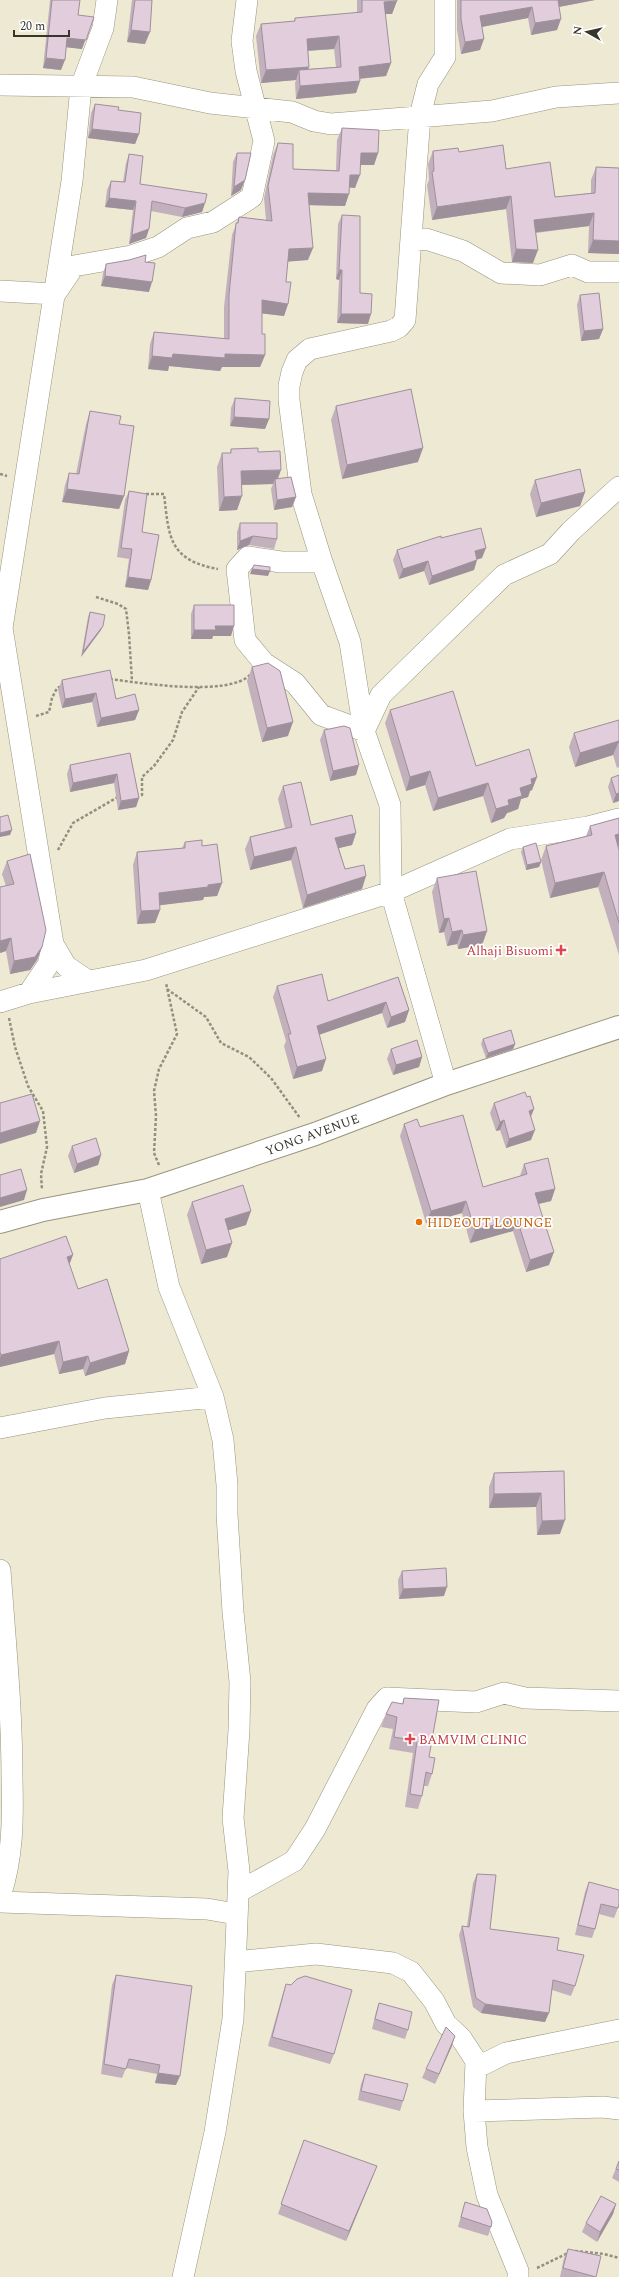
<svg xmlns="http://www.w3.org/2000/svg" width="619" height="2277" font-family="Spectral,serif">
<style>
.lines{fill:none;stroke-linecap:round;stroke-linejoin:round}
.minor-casing{stroke:#98947f;stroke-width:22}
.tertiary-casing{stroke:#98947f;stroke-width:24}
.path{stroke:#918f7f;stroke-width:2.5;stroke-dasharray:3 2;stroke-linecap:butt}
.minor{stroke:#fff;stroke-width:21}
.tertiary{stroke:#fff;stroke-width:22}
.wall{fill:#c2b0bd;fill-rule:evenodd}
.shaded-wall{fill:#9e909a}
.building{fill:#e1cddc;stroke:#9e909a}
.health-dot{fill:#e0444e;stroke:#fff;stroke-width:1.5}
.food-dot{fill:#e8710a;stroke:#fff;stroke-width:1.5}
.labels{text-anchor:middle;stroke-width:3.5;stroke-linejoin:round;paint-order:stroke}
.health-label{font-size:13px;fill:#be3a42;stroke:#fff;text-anchor:end}
.street-label{font-size:13px;fill:#37362d;stroke:#fff}
.food-label{font-size:13px;fill:#c56008;stroke:#fff;text-anchor:start}
</style>
<rect width="100%" height="100%" fill="#eee9d3"/>
<g class="lines">
<defs>
<path id="minor" d="M445 0V57L428 84 420 116 405 320 399 327 391 331 310 349 297 360 292 372 289 386V400L301 494 322 562 350 642 364 731 390 805 391 892 446 1084
M0 85 133 87 210 103 292 112 314 121 331 124 492 111 556 97 619 93
M412 241 426 239 463 251 501 273 540 275 572 265 588 272H619
M0 291 55 294 74 266 131 256 158 247 187 228 213 222 252 197 264 141 246 71 242 41 247 0
M322 562H281L248 557 237 569 245 640 264 663 295 683 321 715 364 731 381 695 504 575 550 554 571 531 619 487
M88 981 66 966 53 944 2 628 72 181 81 87 103 28 107 0
M29 993 48 965 53 944
M0 1002 29 993 146 970 391 892 510 839 588 827 619 819
M148 1190 169 1287 213 1397 223 1440 227 1485V1514L233 1612 240 1682 239 1730 233 1818 239 1871 233 2019 215 2132 183 2277
M0 1428 105 1408 213 1397
M0 1570C5 1639 12 1709 12 1779 13 1818 13 1858 0 1896
M238 1892 294 1861 315 1829 377 1709 387 1698 476 1702 504 1693 525 1698 619 1701
M0 1902 207 1909 236 1914
M235 1962 316 1954 393 1963 411 1972 434 2001 446 2024 461 2038 476 2061 474 2111 477 2147 487 2195 518 2271V2277
M476 2061 484 2064 506 2053 619 2030
M474 2111 603 2107 619 2109"/>
<path id="tertiary" d="M0 1222 43 1210 148 1190 315 1134 446 1084 619 1027"/>
</defs>
<use href="#minor" class="minor-casing"/>
<use href="#tertiary" class="tertiary-casing"/>
<path class="path" d="M0 474 7 476
M146 494H164C169 538 169 560 218 569
M96 597 118 604 126 609 129 634 132 681
M110 679C141 683 227 697 250 675
M36 716 49 712 52 698 57 688 62 686
M136 795H142V777L154 766 173 740 182 712 199 687
M58 850 73 823 118 797
M167 989 206 1017 221 1043 249 1057 271 1078 300 1118
M9 1018 15 1047 28 1086 43 1111 47 1147 41 1174 42 1190
M159 1165 154 1153 156 1116 154 1091 159 1069 177 1034 166 983
M575 2251 604 2254 619 2258
M537 2268 568 2253"/>
<use href="#minor" class="minor"/>
<use href="#tertiary" class="tertiary"/>
</g>
<path class="wall" d="M50 0H80L78 15 82 49 66 47 61 70 43 68Z
M132 0H152L145 44 127 42Z
M357 0H397L392 14H385L391 63 386 76 360 79V81L356 93 296 99 295 83 296 80 261 83 256 36 261 24 294 21 295 18 357 13ZM334 49 336 67 308 69V51Z
M457 0H595L559 7 557 30 531 35 528 18 482 27 480 50 461 54 457 30Z
M95 104 118 110 139 134 135 144 88 138 91 113Z
M342 128 378 153 374 165H360L355 188 349 187 345 206 309 205 308 260 287 261 286 282 288 304 284 316 262 313V334L265 355 260 367H222L220 371 169 366 168 371 148 369 150 344 154 332 224 339V307L232 235 239 217 266 220 264 198 273 155 278 143 293 169 336 170 337 140Z
M433 151 459 152 506 169 555 197 591 193V180L596 167 619 168V254L588 253 589 226 536 233 533 263 512 262 506 209 432 220 427 185 429 180 428 164Z
M237 153 241 190 231 196 233 162Z
M129 154 140 184 205 203 202 212 182 217 151 211 149 229 146 238 129 244 133 210 105 207 107 190 111 181 123 182 126 163Z
M342 215 360 293 368 324 337 323 339 280 336 279 338 224Z
M145 262 149 292 101 286 103 273 106 264Z
M580 295 603 329 599 339 581 341 577 305Z
M235 398 269 419 265 429 230 426 231 408Z
M336 406 418 462 342 479 331 420Z
M90 411 119 424 124 496 119 509 62 502 65 485 69 473 76 474 86 424Z
M231 449 258 452 278 479 296 497 292 507 274 510 271 489 273 484 242 485 237 510 219 511 217 467 222 453H230Z
M535 480 585 492 580 506 536 517 530 494Z
M129 491 142 532 151 580 148 590 125 587 129 559 117 557 125 500Z
M240 523 277 539 274 549 249 545 237 550V532Z
M441 538 482 558 477 559 474 570 429 585 424 571 399 579 393 560 397 550Z
M194 605 231 636H213L212 639H191V614Z
M90 612 103 626 101 630 81 657 88 617Z
M252 667 288 736 262 742 247 681Z
M62 680 116 699 139 710 135 720 97 727 92 702 62 708 58 690Z
M390 710 476 766 537 777 532 790 530 791 528 797 521 799 518 809 507 813 504 818 491 823 483 796 433 811 425 785 406 791 385 723Z
M619 720V767L617 768 613 755 575 767 569 747 574 733Z
M324 730 356 775 330 781 320 740Z
M130 753 139 798 136 807 118 810 114 783 70 792 67 774 70 765Z
M619 775V801L613 803 608 787 611 778Z
M283 786 311 825 356 833 352 845 339 848 345 869 362 889 303 908 291 860 250 870 245 849 250 837 285 828 278 799Z
M619 818V847H618L619 850V955L598 887 550 898 541 860 546 846 586 836 590 826Z
M185 842 202 846 222 883 217 896 204 897 203 900 159 905 160 910 155 923 137 924 133 865 137 852 182 848Z
M523 847 541 862 539 867 526 870 521 852Z
M7 861 42 947 37 960 30 970 10 974 6 951 0 953V887L6 886 2 874Z
M437 878 487 931 482 945 458 949 457 944 447 946 444 932 439 933 432 892Z
M398 977 409 1010 405 1022 387 1028 382 1013 319 1034 322 1071 293 1079 284 1046 286 1041 273 997 277 986 328 1001Z
M483 1039 515 1044 513 1049 486 1058 481 1044Z
M391 1049 422 1057 419 1067 393 1075 387 1059Z
M494 1103 531 1118V1140L506 1148 500 1130 496 1131 490 1113Z
M404 1124 420 1127 483 1187 520 1176 524 1164 555 1189 551 1201 538 1204 549 1265 526 1272 513 1231 470 1243 462 1213 426 1223 400 1136Z
M72 1146 101 1155 98 1165 74 1173 68 1156Z
M192 1202 246 1225 228 1230 227 1257 201 1264 187 1215Z
M0 1259 78 1289 129 1351 125 1364 85 1376 83 1369 59 1374 54 1354 0 1367Z
M564 1471 560 1534 537 1535 536 1507 489 1508V1487L494 1473Z
M402 1571 444 1596 399 1599 398 1580Z
M404 1698 429 1757 432 1774 428 1786H424L422 1796 418 1809 405 1807 413 1753 389 1749 393 1729 381 1727 386 1714 402 1704Z
M477 1874 490 1929 557 1950 575 1986 571 1996 552 1990 545 2022 481 2013 473 2007 459 1935 462 1926H467L473 1883Z
M589 1882 618 1908 614 1918 599 1914 595 1929 592 1938 575 1935 585 1892Z
M116 1975 176 2085 155 2083 157 2074 126 2068 122 2078 101 2074 112 1985Z
M286 1984 334 2054 330 2064 268 2046 283 1993Z
M379 2003 408 2030 405 2039 372 2029 376 2012Z
M455 2036 435 2084 422 2078 426 2069Z
M365 2074 403 2101 400 2111 358 2100 361 2084Z
M304 2140 373 2176 346 2241 278 2214Z
M619 2161V2182L612 2178Z
M465 2202 491 2227 488 2236 458 2227 462 2212Z
M616 2204 613 2214 597 2242 582 2232 586 2223Z
M568 2249 596 2277H560L564 2258Z"/>
<path class="shaded-wall" d="M556 0H595L553 8Z
M397 1 392 14H379L384 2Z
M532 7 528 18 476 28 480 16Z
M94 17 82 49 64 47 67 38Z
M561 19 557 30 531 35 535 23Z
M131 30 150 32 145 44 127 42Z
M339 36 334 49 302 51 307 39Z
M484 39 480 50 461 54 465 42Z
M46 58 65 60 61 70 43 68Z
M391 63 386 76 354 79 359 67Z
M309 67 305 79 299 70 296 80 261 83 266 70Z
M360 81 356 93 296 99 300 86Z
M92 129 139 134 135 144 88 138Z
M361 153H378L374 165H357Z
M350 175H360L355 188 345 187Z
M245 180 241 190 231 196 234 187Z
M308 193 349 194 345 206 304 205Z
M511 196 506 209 432 220 437 207Z
M109 198 136 201 133 210 105 207Z
M205 203 202 212 182 217 185 208Z
M594 213 589 226 530 233 534 220Z
M149 229 146 238 129 244 132 235Z
M593 240 619 241V254L588 253Z
M313 248 308 260 284 262 289 249Z
M516 249 538 250 533 263 512 262Z
M339 270H342L339 280 336 279Z
M105 276 152 282 149 292 101 286Z
M262 300 288 304 284 316 258 313Z
M341 314H371L368 324 337 323Z
M603 329 599 339 581 341 584 331Z
M173 354H225L265 355 260 367H222L220 371 169 366 168 371 148 369 152 356Z
M234 417 269 419 265 429 230 426Z
M423 448 418 462 342 479 347 465Z
M281 470 276 484 275 479 273 484 236 485 241 471Z
M67 489 124 496 119 509 62 502Z
M585 492 580 506 536 517 541 503Z
M242 496 237 510 219 511 224 497Z
M296 497 292 507 274 510 277 500Z
M253 536 249 545 237 550 240 541Z
M486 548 482 558 472 561 475 551Z
M477 560 474 570 429 585 432 576Z
M428 561 424 571 399 579 403 569Z
M252 569 270 571 268 576 250 574Z
M128 577 151 580 148 590 125 587Z
M103 626 101 630 81 657 83 652Z
M215 626H234L231 636H213L212 639H191L194 630Z
M96 693 92 702 62 708 65 699Z
M139 710 135 720 97 727 101 718Z
M293 722 288 736 262 742 267 728Z
M619 741 613 755 575 767 580 753Z
M359 765 356 775 330 781 333 771Z
M430 771 425 785 406 791 410 777Z
M117 774 114 783 70 792 73 783Z
M537 777 532 790 530 791 528 797 521 799 518 809 507 813 504 818 491 823 496 809 508 800 520 788 531 779Z
M488 783 483 796 433 811 438 798Z
M619 793V801L613 803 616 794Z
M139 798 136 807 118 810 121 801Z
M12 830 10 835 0 837V833Z
M356 833 352 845 331 850 335 838Z
M619 834V847L609 850 615 835Z
M296 847 291 860 250 870 254 857Z
M541 862 539 867 526 870 527 865Z
M604 872 598 887 550 898 555 883Z
M366 876 362 889 303 908 307 895Z
M222 883 217 896 204 897 203 900 154 906 159 893 208 885Z
M160 910 155 923 137 924 141 911Z
M449 918 444 932 439 933 444 919Z
M462 930 457 944 447 946 452 932Z
M487 931 482 945 458 949 463 935Z
M11 938 6 951 0 953V941Z
M42 947 37 960 30 970 10 974 14 961Z
M386 1002 382 1013 313 1037 317 1026Z
M409 1010 405 1022 387 1028 391 1017Z
M515 1044 513 1049 486 1058 488 1053Z
M422 1057 419 1067 393 1075 396 1065Z
M326 1059 322 1071 293 1079 297 1067Z
M534 1109 530 1119 529 1111Z
M504 1120 500 1130 496 1131 500 1122Z
M40 1121 36 1133 0 1144V1133Z
M535 1130 531 1140 506 1148 509 1139Z
M101 1155 98 1165 74 1173 77 1164Z
M555 1189 551 1201 530 1206 535 1193Z
M27 1190 24 1200 0 1207V1198Z
M466 1201 462 1213 426 1223 431 1211Z
M251 1211 246 1225 220 1233 225 1219Z
M517 1219 513 1231 470 1243 475 1230Z
M232 1243 227 1257 201 1264 206 1250Z
M554 1252 549 1265 526 1272 530 1260Z
M73 1255 68 1268 67 1257Z
M59 1341 54 1354 0 1367V1358L1 1355Z
M129 1351 125 1364 85 1376 90 1363Z
M88 1356 83 1369 59 1374 63 1362Z
M541 1493 536 1507 489 1508 494 1494Z
M565 1520 560 1534 537 1535 542 1521Z
M447 1587 444 1596 399 1599 403 1589Z
M485 2004 549 2013 545 2022 481 2013Z
M455 2036 452 2046 435 2084 439 2074Z
M158 2073 180 2076 176 2085 155 2083Z
M377 2166 373 2176 346 2241 349 2231Z
M616 2204 613 2214 597 2242 600 2232Z"/>
<path class="building" d="M52 0H80L78 15 94 17 86 40 67 38 65 60 46 58Z
M135 0H152L150 32 131 30Z
M362 0H397V1L384 2 391 63 359 67 360 81 300 86 299 70 341 67 339 36 307 39 309 67 266 70 261 24 295 21V18L362 12Z
M461 0H558L561 19 535 23 532 7 480 16 484 39 465 42 461 19Z
M95 104 119 107 118 110 141 113 139 134 92 129Z
M342 128 379 130 378 153H361L360 175H350L349 194 308 193 313 248 289 249 286 282H291L288 304 262 300V334H265V355L225 354V358L173 354 172 358 152 356 154 332 229 339V295L236 223H238L239 217 272 221 268 186 278 143 293 144V169L339 171Z
M503 145 506 169 550 162 555 197 595 193 596 167 619 168V241L593 240 594 213 534 220 538 250 516 249 511 196 437 207 432 172 434 171 433 151 458 148 459 152Z
M237 153H251L245 180 234 187Z
M129 154 143 156 140 184 207 194 205 203 185 208 152 201 149 229 132 235 136 201 109 198 111 181 125 182Z
M342 215 360 216V293L372 294 371 314H341L342 270H339Z
M146 255 145 262 155 263 152 282 105 276 106 264 129 260Z
M599 293 603 329 584 331 580 295Z
M411 389 423 448 347 465 336 406Z
M235 398 270 401 269 419 234 417Z
M90 411 121 416 119 424 134 426 124 496 67 489 69 473 79 474Z
M258 448V452L280 451 281 470 241 471 242 496 224 497 222 453H231V449Z
M580 469 585 492 541 503 535 480Z
M291 477 296 497 277 500 275 479Z
M129 491 147 494 142 532 159 535 151 580 128 577 132 549 121 548Z
M240 523H277V539L253 536 240 541Z
M481 528 486 548 475 551 477 560 432 576 428 561 403 569 397 550 441 536V538Z
M254 565 270 567V571L252 569Z
M194 605H234V626H215L216 630H194Z
M90 612 105 615 103 626 83 652Z
M268 663 280 671 293 722 267 728 252 667Z
M110 670 116 699 135 694 139 710 101 718 96 693 65 699 62 680Z
M453 691 476 766 529 749 537 777 531 779 532 784 520 788 522 796 508 800 509 805 496 809 488 783 438 798 430 771 410 777 390 710Z
M619 720V743V741L580 753 574 733Z
M344 726 350 728 359 765 333 771 324 730Z
M130 753 139 798 121 801 117 774 73 783 70 765Z
M619 775V793L616 794 611 778Z
M301 782 311 825 352 815 356 833 335 838 345 869 364 865 366 876 307 895 296 847 254 857 250 837 292 827 283 786Z
M8 815 12 830 0 833V817Z
M619 818V834L615 835 619 850V923L604 872 555 883 546 846 592 835 590 826Z
M202 840V846L217 844 222 883 208 885V887L159 893 160 910 141 911 137 852 185 848V842Z
M536 843 541 862 527 865 523 847Z
M30 854 46 930 42 947 35 957 14 961 11 938 0 941V887L14 884 7 861Z
M476 871 487 931 463 935 462 930 452 932 449 918 444 919 437 878Z
M322 974 328 1001 398 977 409 1010 391 1017 386 1002 317 1026 326 1059 297 1067 288 1034H291L277 986Z
M511 1030 515 1044 488 1053 483 1039Z
M417 1040 422 1057 396 1065 391 1049Z
M525 1092 527 1097 530 1096 534 1109 529 1111 535 1130 509 1139 504 1120 500 1122 494 1103Z
M32 1094 40 1121 0 1133V1103Z
M463 1115 483 1187 527 1174 524 1164 548 1158 555 1189 535 1193 554 1252 530 1260 517 1219 475 1230 466 1201 431 1211 404 1124 417 1119 420 1127Z
M96 1138 101 1155 77 1164 72 1146Z
M21 1169 27 1190 0 1198V1175Z
M243 1185 251 1211 225 1219 232 1243 206 1250 192 1202Z
M66 1236 73 1255 67 1257 78 1289 107 1279 129 1351 90 1363 88 1356 63 1362 59 1341 1 1355 0 1352V1259Z
M564 1471 565 1520 542 1521 541 1493 494 1494V1473Z
M446 1568 447 1587 403 1589 402 1571Z
M404 1698 439 1700 429 1757 435 1758 432 1774 426 1772 422 1796 410 1794 417 1741 394 1737 397 1717 386 1714 392 1702 403 1704Z
M477 1874 496 1875 490 1929 559 1938 557 1950 584 1955 575 1986 553 1980 549 2013 485 2004 476 1998 462 1926 469 1927Z
M589 1882 619 1890V1904L618 1908 601 1904 595 1929 578 1925Z
M116 1975 192 1986 180 2076 158 2073 160 2065 129 2059 126 2069 104 2064Z
M305 1976 352 1990 334 2054 272 2037 286 1984 291 1985 297 1979Z
M379 2003 412 2012 408 2030 375 2019Z
M446 2027 455 2036 439 2074 426 2069Z
M365 2074 408 2084 403 2101 361 2091Z
M304 2140 377 2166 349 2231 281 2204Z
M619 2161V2170L616 2169Z
M601 2196 616 2204 600 2232 586 2223Z
M465 2202 487 2209 492 2222 491 2227 461 2217Z
M568 2249 601 2256 596 2277 563 2268Z"/>
<g class="health-dot">
<path d="M559 944h4v4h4v4h-4v4h-4v-4h-4v-4h4z"/>
<path d="M408 1733h4v4h4v4h-4v4h-4v-4h-4v-4h4z"/>
</g>
<circle class="food-dot" cx="419" cy="1222" r="4"/>
<g class="labels">
<g class="health-label">
<text x="553" y="955">Alhaji Bisuomi</text>
<text x="419" y="1744" text-anchor="start">BAMVIM CLINIC</text>
</g>
<g class="street-label">
<text transform="translate(312 1134) rotate(-20)" y="5">YONG AVENUE</text>
</g>
<g class="food-label">
<text x="427" y="1227">HIDEOUT LOUNGE</text>
</g>
</g>
<g transform="translate(587 32) rotate(278)" stroke="#ffffff" stroke-width="3" paint-order="stroke">
<path d="M0-3L7 15L0 10L-7 15Z" fill="#37362d"/>
<text y="-6" font-size="11" font-weight="bold" text-anchor="middle" fill="#37362d">N</text>
</g>
<path d="M14 30v6h55v-6" fill="none" stroke="#37362d" stroke-width="2"/>
<text x="20" y="30" font-size="12" fill="#37362d" stroke="#ffffff" stroke-width="3" paint-order="stroke">20 m</text>
</svg>
